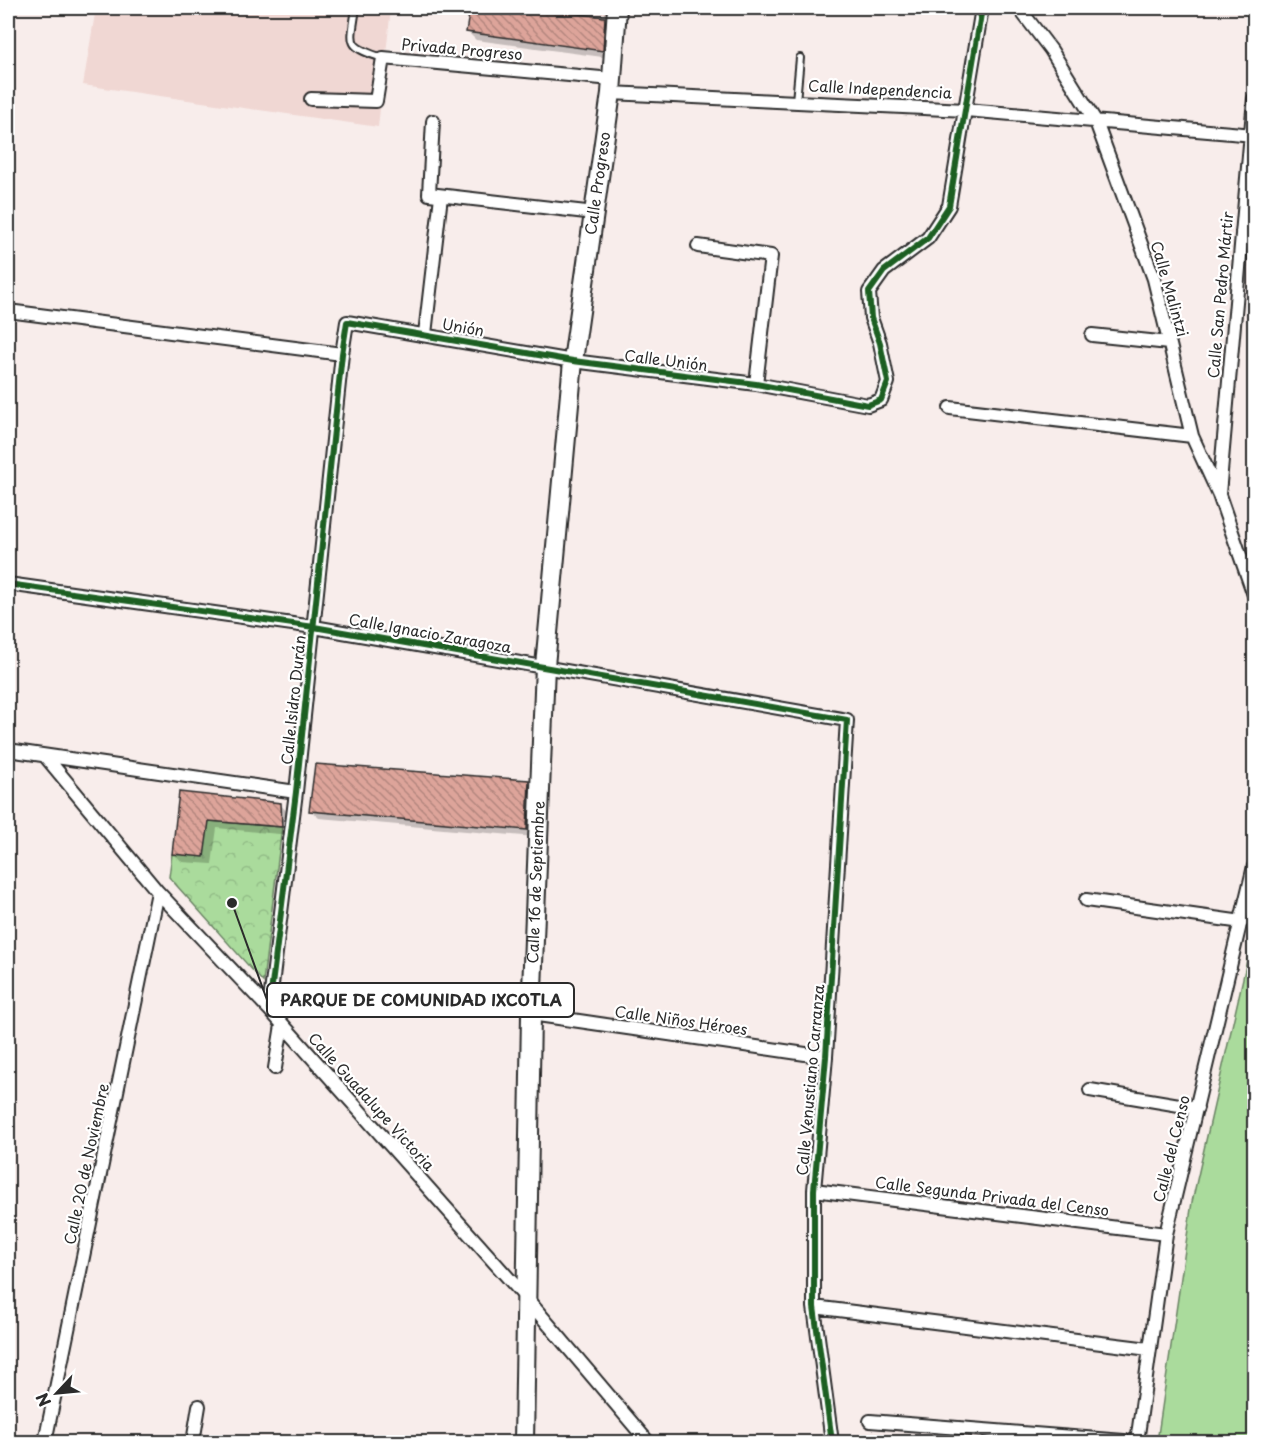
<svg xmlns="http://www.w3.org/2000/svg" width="1262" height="1450" font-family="'Playpen Sans',sans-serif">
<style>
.built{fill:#f0d7d3}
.green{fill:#aadb9c;stroke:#6a8364;stroke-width:1.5}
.park{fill:url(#park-crowns);stroke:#6a8364;stroke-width:1.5}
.shadow{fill:#0003}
.building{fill:url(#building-back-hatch);stroke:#2b2b2b;stroke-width:1.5}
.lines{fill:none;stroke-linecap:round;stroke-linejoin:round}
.lane-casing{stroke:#2b2b2b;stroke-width:10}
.street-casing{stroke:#2b2b2b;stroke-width:16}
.secondary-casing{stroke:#2b2b2b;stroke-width:22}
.lane{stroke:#fff;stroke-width:6}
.street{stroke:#fff;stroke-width:12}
.secondary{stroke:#fff;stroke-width:18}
.cycleway-casing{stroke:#fff;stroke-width:10}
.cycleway{stroke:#1b5e20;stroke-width:6}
.labels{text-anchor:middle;stroke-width:4.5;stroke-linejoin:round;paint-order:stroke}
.street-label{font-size:15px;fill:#2b2b2b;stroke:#fff}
.leader{fill:none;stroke:#2b2b2b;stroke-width:2}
.callout-dot{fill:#2b2b2b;stroke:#fff;stroke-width:2}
.callout{fill:#fff;stroke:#2b2b2b;stroke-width:2}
.callout-label{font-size:16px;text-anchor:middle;font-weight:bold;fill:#2b2b2b}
</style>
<defs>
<pattern id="park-crowns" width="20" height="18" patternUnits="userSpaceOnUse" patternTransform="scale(1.5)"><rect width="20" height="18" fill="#aadb9c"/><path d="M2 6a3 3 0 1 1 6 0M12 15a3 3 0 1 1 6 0" fill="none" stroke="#92bc87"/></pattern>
<pattern id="building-back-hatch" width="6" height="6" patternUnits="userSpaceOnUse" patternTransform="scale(1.5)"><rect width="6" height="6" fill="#dda49a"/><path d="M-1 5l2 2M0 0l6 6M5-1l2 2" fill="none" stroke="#b3867e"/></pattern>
</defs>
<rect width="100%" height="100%" fill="#f8edeb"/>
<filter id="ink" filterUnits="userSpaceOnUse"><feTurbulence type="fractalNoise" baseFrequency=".0167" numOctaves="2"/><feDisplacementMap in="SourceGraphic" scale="12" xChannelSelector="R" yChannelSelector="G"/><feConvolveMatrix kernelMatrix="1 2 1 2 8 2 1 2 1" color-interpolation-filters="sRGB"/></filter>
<g filter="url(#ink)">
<path class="built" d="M96 8H391L378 127 83 85Z
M536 8H611L610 13H586Z"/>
<path class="green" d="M1254 930V1442H1157L1192 1202Z"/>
<path class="park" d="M209 821 282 827 263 982 169 877 172 854Z"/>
<path class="shadow" d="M472 8H516L604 18 613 26 610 58 476 40 467 31Z
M528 781 537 790 535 837 319 818 310 810Z
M181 794 280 804 288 813 290 835 217 828 212 864 182 862 174 853Z"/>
<path class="building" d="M470 8H528L605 17 603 51 466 32Z
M315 764 529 780 527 830 309 811Z
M179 792 281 803 282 827 209 821 204 857 172 854Z"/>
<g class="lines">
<defs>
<path id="lane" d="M356 8C351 44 345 46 383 58
M796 101 800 58"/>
<path id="street" d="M1019 8 1051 50 1096 122 1154 279 1192 436 1219 495 1254 595
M1250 8H1254
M611 93 966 110 1254 135
M311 99 376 101 383 58 612 79
M433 121 429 194 595 213
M1242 232 1254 233
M698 246 771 256 756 384
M8 311 342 354
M425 334 441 196
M1092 335 1169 343
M950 408 1192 436
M1219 494 1254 99
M8 584 314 627 847 720 826 1057 814 1190V1307L832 1442
M8 750 296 792
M45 756 158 892 269 1009 527 1299 648 1442
M1086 900 1242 922
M269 1009 296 792 342 354 347 322 573 361 756 384 868 405 881 400 888 382 880 343 871 318 869 292 884 271 928 238 949 206 982 8
M531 1014 826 1057
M275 1068 282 1025
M1090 1090 1197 1108
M814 1190 1166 1234
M814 1307 1149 1349
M870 1421 1137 1442
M45 1442 158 892
M193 1442 199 1406
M1137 1442 1166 1234 1254 866"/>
<g id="secondary">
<path id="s1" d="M524 1442 531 1014 545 666 573 361 611 93 617 8"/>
</g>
</defs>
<use href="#lane" class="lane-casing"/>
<use href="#street" class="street-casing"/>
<use href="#secondary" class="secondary-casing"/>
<use href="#lane" class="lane"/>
<use href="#street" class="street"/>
<use href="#secondary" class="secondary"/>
<defs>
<path id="cycleway" d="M8 584 314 627 847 720 826 1057 814 1190V1307L832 1442
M269 1009 296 792 342 354 347 322 573 361 756 384 868 405 881 400 888 382 880 343 871 318 869 292 884 271 928 238 949 206 982 8"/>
</defs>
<use href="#cycleway" class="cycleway-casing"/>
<use href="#cycleway" class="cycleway"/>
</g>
</g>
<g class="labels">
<g class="street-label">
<text transform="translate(462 50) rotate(5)" y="5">Privada Progreso</text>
<text transform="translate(880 90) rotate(3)" y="5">Calle Independencia</text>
<text dy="5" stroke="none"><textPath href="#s1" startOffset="1262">Calle Progreso</textPath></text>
<text transform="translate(1169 289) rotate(74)" y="5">Calle Malintzi</text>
<text transform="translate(1221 295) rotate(-85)" y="5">Calle San Pedro Mártir</text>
<text transform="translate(463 328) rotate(10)" y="5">Unión</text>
<text transform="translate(666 361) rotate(7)" y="5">Calle Unión</text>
<text transform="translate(430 634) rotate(10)" y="5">Calle Ignacio Zaragoza</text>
<text transform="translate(294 700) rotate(-84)" y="5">Calle Isidro Durán</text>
<text dy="5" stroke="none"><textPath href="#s1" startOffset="560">Calle 16 de Septiembre</textPath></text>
<text transform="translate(681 1021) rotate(8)" y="5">Calle Niños Héroes</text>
<text transform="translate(811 1080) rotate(-85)" y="5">Calle Venustiano Carranza</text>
<text transform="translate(371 1102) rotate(48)" y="5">Calle Guadalupe Victoria</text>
<text transform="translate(1172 1149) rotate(-76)" y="5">Calle del Censo</text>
<text transform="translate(87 1164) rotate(-78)" y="5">Calle 20 de Noviembre</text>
<text transform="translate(992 1197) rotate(7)" y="5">Calle Segunda Privada del Censo</text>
</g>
</g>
<path class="leader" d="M232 903L267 1000"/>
<circle class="callout-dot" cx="232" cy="903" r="6"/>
<rect class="callout" x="267" y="983" width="307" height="34" rx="6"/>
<g class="callout-label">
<text x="421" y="1006">PARQUE DE COMUNIDAD IXCOTLA</text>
</g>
<rect width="1262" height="1450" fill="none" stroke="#fff" stroke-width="30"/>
<rect x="15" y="15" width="1232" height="1420" fill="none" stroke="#2b2b2b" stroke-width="2" filter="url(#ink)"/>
<g transform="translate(57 1393) rotate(244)" stroke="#ffffff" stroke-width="4.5" paint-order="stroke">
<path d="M0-4.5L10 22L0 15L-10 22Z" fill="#2b2b2b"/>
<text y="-9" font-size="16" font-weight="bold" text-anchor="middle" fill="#2b2b2b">N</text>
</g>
</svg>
